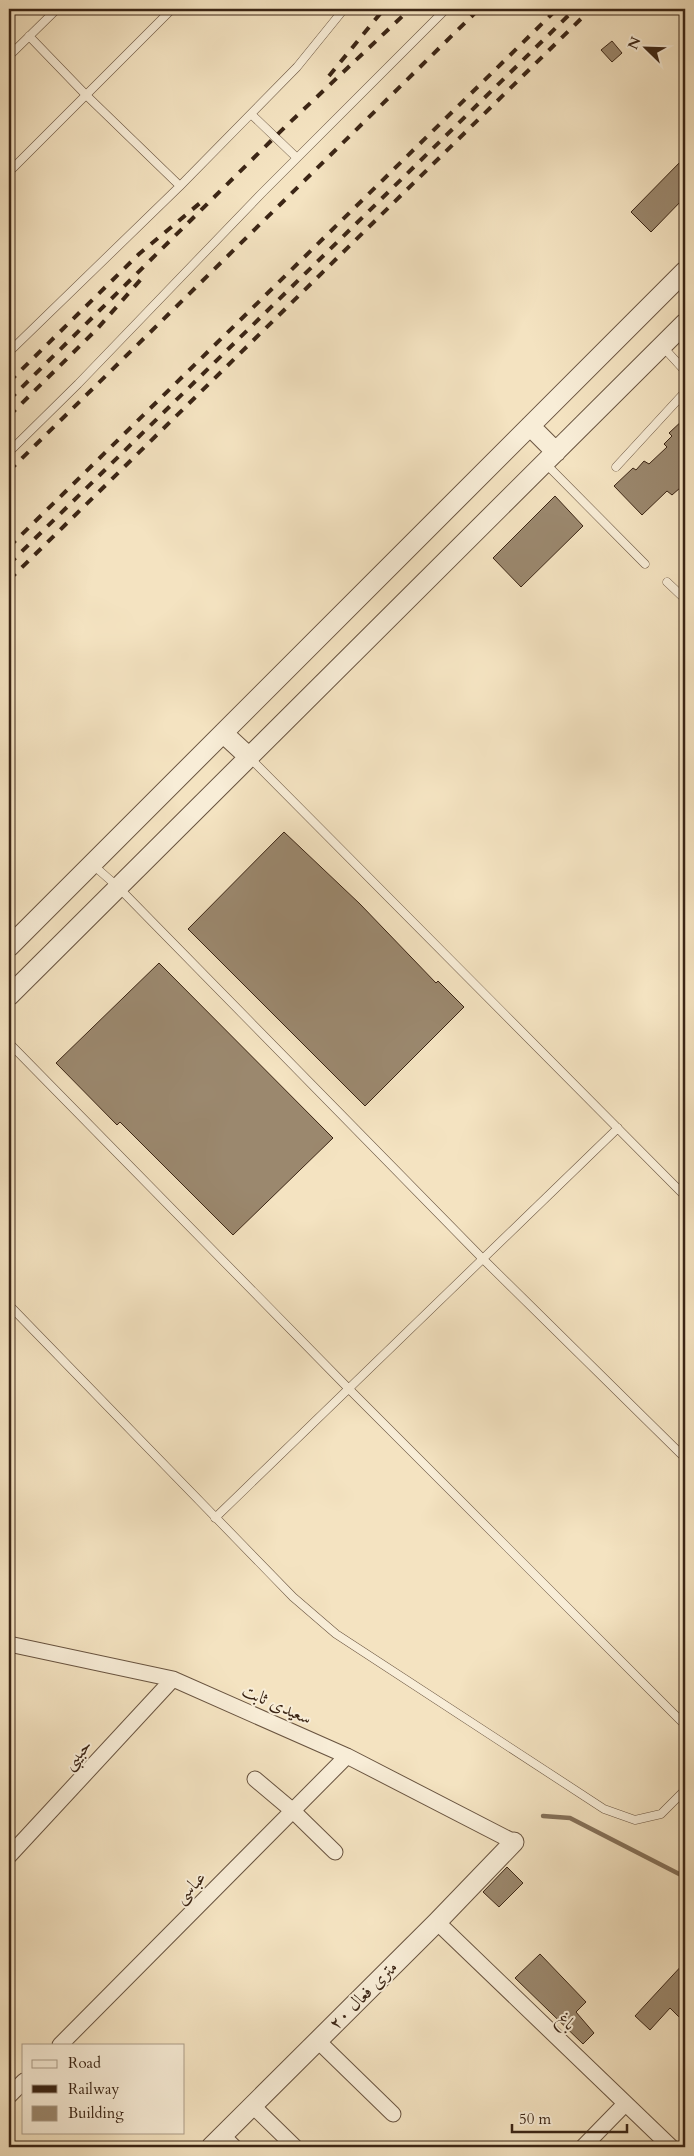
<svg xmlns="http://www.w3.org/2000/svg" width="694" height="2156" font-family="Cardo,Amiri,serif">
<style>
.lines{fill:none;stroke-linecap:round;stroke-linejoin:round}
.stream{stroke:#847059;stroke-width:4.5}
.building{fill:#9b886e;stroke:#3b2515}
.service-casing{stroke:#695440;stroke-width:9}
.minor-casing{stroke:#695440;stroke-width:17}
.tertiary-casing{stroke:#695440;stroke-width:21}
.service{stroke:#f8edd7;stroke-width:8}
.minor{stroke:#f8edd7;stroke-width:15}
.tertiary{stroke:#f8edd7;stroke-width:19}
.rail{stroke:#3b2515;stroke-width:4;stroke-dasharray:9 9;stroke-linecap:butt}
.labels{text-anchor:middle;stroke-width:4;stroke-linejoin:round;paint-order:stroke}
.street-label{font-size:18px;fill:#3b2515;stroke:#f8edd7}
</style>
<rect width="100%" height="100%" fill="#f4e3c1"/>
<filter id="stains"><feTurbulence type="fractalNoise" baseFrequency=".004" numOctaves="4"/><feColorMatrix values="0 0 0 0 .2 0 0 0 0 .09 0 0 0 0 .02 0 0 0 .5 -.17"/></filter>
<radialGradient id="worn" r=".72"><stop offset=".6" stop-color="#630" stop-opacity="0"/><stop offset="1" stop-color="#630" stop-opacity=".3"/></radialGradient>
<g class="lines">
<path class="stream" d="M543 1816 570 1818 685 1877"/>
</g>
<path class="building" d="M612 41 622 53 612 62 601 50Z
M685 157V197L651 232 631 212Z
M685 418V490L680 488 672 495 667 491 642 515 614 486 633 468 636 470 644 461 649 464 667 447 664 444 672 436 669 433Z
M555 496 583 526 521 587 493 558Z
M284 832 360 904 436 983 438 981 464 1007 365 1106 188 929Z
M159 963 333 1138 233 1235 120 1122 117 1125 56 1063Z
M507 1867 523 1883 499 1907 483 1892Z
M540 1954 586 2002 576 2012 594 2033 583 2044 515 1978Z
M685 1962V2010L679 2017 670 2008 650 2030 635 2016Z"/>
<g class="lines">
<defs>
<path id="service" d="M29 36 86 95 180 186 297 67 344 9
M9 56 57 9
M251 114 297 158
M9 172 172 9
M663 347 685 371
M9 352 180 186
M9 452 78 384 261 194 446 9
M545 463 645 564
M616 467 685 392
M667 582 685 599
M249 757 685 1196
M92 864 118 887 483 1259 685 1458
M9 1043 349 1389 685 1725
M9 1305 293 1597 336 1634 604 1809 635 1820 661 1814 685 1790
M215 1518 618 1128"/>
<path id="minor" d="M9 1644 173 1679 347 1756 514 1842
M255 1779 293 1811 335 1852
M9 1856 173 1679
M437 1922 671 2147
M318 2041 393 2114
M60 2045 347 1756
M9 2096 24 2081
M253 2106 295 2147
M223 2136 234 2147
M583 2147 625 2104"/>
<path id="tertiary" d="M530 426 556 452
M223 733 249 757
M9 947 685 271
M9 996 685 323
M211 2147 437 1922 514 1842"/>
</defs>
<use href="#service" class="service-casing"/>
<use href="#minor" class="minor-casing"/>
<use href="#tertiary" class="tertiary-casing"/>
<use href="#service" class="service"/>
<use href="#minor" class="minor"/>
<use href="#tertiary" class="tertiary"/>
<path class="rail" d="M329 76 384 9
M9 382 139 254 206 198
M9 400 285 127 410 9
M9 416 97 329 142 278
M9 471 479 9
M9 547 557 9
M9 564 575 9
M9 580 591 9"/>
</g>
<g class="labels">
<g class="street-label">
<text transform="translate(277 1704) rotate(24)" y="6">سعیدی ثابت</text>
<text transform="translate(77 1754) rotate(-47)" y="6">حبیبی</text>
<text transform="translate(190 1887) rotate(-45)" y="6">عباسی</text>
<text transform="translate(363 1995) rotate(-45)" y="6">۲۰ متری فعال</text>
<text transform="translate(567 2021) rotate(44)" y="6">باغ</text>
</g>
</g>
<rect width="694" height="2156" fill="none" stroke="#f4e3c1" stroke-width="30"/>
<rect x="10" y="10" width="674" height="2136" fill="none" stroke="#3b2515" stroke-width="2.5"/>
<rect x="15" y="15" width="664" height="2126" fill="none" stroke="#3b2515"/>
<rect x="22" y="2044" width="162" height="90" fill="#f8edd7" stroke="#ac9d89"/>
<rect x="32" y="2060" width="25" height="8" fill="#f8edd7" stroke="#ac9d89"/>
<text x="68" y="2068" font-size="15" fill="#3b2515">Road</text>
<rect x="32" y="2085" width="25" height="8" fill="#3b2515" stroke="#ac9d89"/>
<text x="68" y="2094" font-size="15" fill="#3b2515">Railway</text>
<rect x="32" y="2106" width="25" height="15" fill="#9b886e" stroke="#ac9d89"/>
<text x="68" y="2118" font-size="15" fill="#3b2515">Building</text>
<g transform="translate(646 48) rotate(293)" stroke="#f8edd7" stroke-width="4" paint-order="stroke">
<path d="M0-4L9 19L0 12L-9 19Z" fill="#3b2515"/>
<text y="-8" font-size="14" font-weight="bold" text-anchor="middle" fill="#3b2515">N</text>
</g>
<path d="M512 2124v8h115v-8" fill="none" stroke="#3b2515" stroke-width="2.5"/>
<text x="519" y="2124" font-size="15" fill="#3b2515" stroke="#f8edd7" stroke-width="4" paint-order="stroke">50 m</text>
<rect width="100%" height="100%" filter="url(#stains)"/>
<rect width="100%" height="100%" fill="url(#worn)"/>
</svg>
